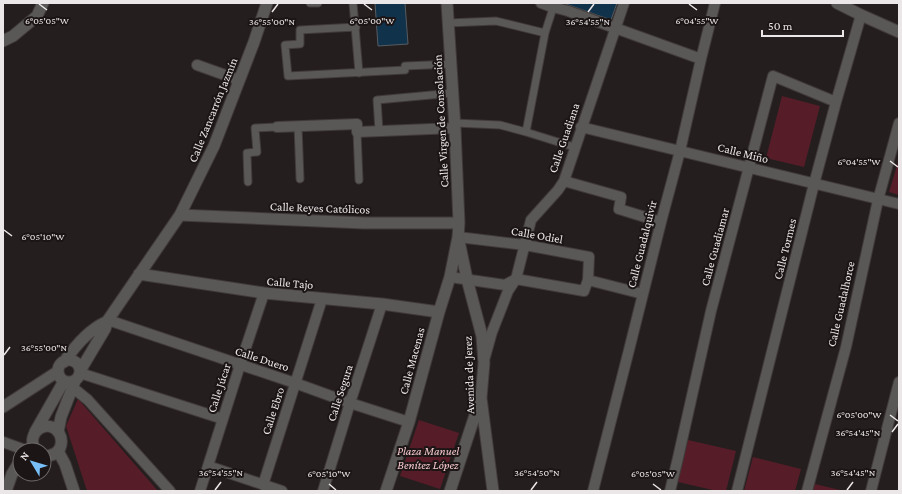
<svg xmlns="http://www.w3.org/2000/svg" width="902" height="494" font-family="'Crimson Pro',serif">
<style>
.green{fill:#561d28}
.building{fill:#10324b;stroke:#565b60}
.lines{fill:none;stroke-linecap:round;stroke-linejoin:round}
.pedestrian-casing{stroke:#413a3b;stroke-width:9}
.minor-casing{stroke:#413a3b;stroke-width:12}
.tertiary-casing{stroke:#413a3b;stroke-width:13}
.pedestrian{stroke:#5a5757;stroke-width:7}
.minor{stroke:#5a5757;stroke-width:10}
.tertiary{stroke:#5a5757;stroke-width:11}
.ticks{fill:none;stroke:#ebe6e7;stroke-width:1.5}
.labels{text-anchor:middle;stroke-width:4;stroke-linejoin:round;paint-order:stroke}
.street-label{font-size:12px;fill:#ebe6e7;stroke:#1b1516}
.park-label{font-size:12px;font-style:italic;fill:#f5c8cd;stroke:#1b1516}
.ticks-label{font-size:10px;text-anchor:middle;fill:#ebe6e7;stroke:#1b1516;stroke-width:4;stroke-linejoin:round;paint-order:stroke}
</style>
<rect width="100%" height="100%" fill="#251e1f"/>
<path class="green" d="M782 96 820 106 804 167 766 158Z
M899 159V195L889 192Z
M78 399 158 491H87L66 426Z
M419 420 459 433 440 489 400 476Z
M688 440 736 451 726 491H717L678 482Z
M753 457 801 469 795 491H744Z
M815 484 844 491H813Z"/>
<path class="building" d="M375 3H405L408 44 378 46Z
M563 3H617L611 20Z"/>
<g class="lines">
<defs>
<path id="pedestrian" d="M310 3H318
M353 3 359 73
M448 23 496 21 545 33
M356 27 300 30V44L285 45 288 76 405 70V66L452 64
M455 123 500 125 526 132 574 147
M298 126 300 179
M379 131 377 100 453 93
M357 132 359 180
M526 132 545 33 553 8
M248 182 247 153 257 152 255 128 277 127"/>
<path id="minor" d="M541 3 549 6 568 11 701 59
M197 65 239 80
M277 127 357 124V132L455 128
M581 127 899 204
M564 181 621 197 619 209 661 222
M458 237 525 245 589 257 588 280
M450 277 505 285 516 279 584 291 588 280 643 294
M108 320 295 383 350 403 409 422
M485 357 492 332 508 291 516 279 531 220 558 190 564 181 624 3
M80 373 223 419
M72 387 88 400 170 491
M3 442 25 450
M208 466 282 491
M263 485 322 299
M200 491 208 466 240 365 264 293
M323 491 350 403 382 304
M593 491 629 350 661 222 680 151 701 59 715 3
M670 491 678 458 711 311 773 76 836 102
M737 491 814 184 836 102 861 15
M807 491 846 347 878 200 899 123
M871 491 899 382"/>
<path id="tertiary" d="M837 3 861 15 899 32
M3 41 13 36 37 16 43 3
M180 215 364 223H459
M459 241 467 279 482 336 484 363 481 398 493 491
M139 274 264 293 382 304 439 312
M58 371a11 11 0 1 1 22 0a11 11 0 1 1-22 0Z
M64 362C75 346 88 330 106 322
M80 371 105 329 108 320 180 215 214 146 254 42 267 3
M3 407 57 372
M35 432 64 381
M58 432 61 417 75 381
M35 450C25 432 48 417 59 433 62 438 62 443 60 448 57 454 50 456 44 456
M58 451 65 464 74 491
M6 491 12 474 20 461
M386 491 409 422 439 312 450 277 458 237 459 223 455 128 447 3
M450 491 480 400"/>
</defs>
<use href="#pedestrian" class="pedestrian-casing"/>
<use href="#minor" class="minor-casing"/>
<use href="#tertiary" class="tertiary-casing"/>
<use href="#pedestrian" class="pedestrian"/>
<use href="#minor" class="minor"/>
<use href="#tertiary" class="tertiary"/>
</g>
<path class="ticks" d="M39 4 47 10M364 4 372 10M689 4 697 10M272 12 278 4M588 12 594 4M890 161 898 167M4 230 12 236M4 355 10 347M890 415 898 421M892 432 898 424M329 484 336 490M653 484 661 490M215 490 221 482M531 490 537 482M847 490 853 482"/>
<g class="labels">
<g class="street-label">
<text transform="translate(213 110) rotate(-68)" y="4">Calle Zancarrón Jazmín</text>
<text transform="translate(441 121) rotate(-93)" y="4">Calle Virgen de Consolación</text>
<text transform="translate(564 138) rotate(-71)" y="4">Calle Guadiana</text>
<text transform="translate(743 153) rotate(14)" y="4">Calle Miño</text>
<text transform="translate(320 208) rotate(2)" y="4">Calle Reyes Católicos</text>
<text transform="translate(537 235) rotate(10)" y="4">Calle Odiel</text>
<text transform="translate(642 244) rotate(-76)" y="4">Calle Guadalquivir</text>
<text transform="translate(715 247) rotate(-75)" y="4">Calle Guadiamar</text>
<text transform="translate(785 249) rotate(-76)" y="4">Calle Tormes</text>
<text transform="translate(290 283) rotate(5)" y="4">Calle Tajo</text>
<text transform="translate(841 304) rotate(-77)" y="4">Calle Guadalhorce</text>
<text transform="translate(262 359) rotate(18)" y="4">Calle Duero</text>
<text transform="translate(412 361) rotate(-75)" y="4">Calle Macenas</text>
<text transform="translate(469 375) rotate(-92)" y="4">Avenida de Jerez</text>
<text transform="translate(219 388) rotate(-72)" y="4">Calle Júcar</text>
<text transform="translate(340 393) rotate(-72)" y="4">Calle Segura</text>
<text transform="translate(273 411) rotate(-72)" y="4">Calle Ebro</text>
</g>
<g class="park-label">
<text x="428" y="455">Plaza Manuel<tspan x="428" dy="14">Benítez López</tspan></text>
</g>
</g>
<g class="ticks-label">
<text x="47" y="24">6°05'05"W</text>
<text x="372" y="24">6°05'00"W</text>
<text x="697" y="24">6°04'55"W</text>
<text x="272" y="25">36°55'00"N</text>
<text x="588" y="25">36°54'55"N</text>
<text x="859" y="165">6°04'55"W</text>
<text x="43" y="240">6°05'10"W</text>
<text x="44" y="351">36°55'00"N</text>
<text x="859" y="418">6°05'00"W</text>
<text x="858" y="436">36°54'45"N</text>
<text x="221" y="476">36°54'55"N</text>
<text x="537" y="476">36°54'50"N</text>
<text x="853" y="476">36°54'45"N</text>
<text x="329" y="477">6°05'10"W</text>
<text x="653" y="477">6°05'05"W</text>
</g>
<rect width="902" height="494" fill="none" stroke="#ebe6e7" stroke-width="8"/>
<g transform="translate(32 462) rotate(308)"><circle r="19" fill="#1b1516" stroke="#6e696a"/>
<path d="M0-3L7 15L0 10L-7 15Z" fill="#78bff7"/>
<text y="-6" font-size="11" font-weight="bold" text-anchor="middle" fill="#ebe6e7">N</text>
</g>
<path d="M762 30v6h81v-6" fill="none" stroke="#ebe6e7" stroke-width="2"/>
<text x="768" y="30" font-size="12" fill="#ebe6e7" stroke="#1b1516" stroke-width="3" paint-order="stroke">50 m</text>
</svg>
